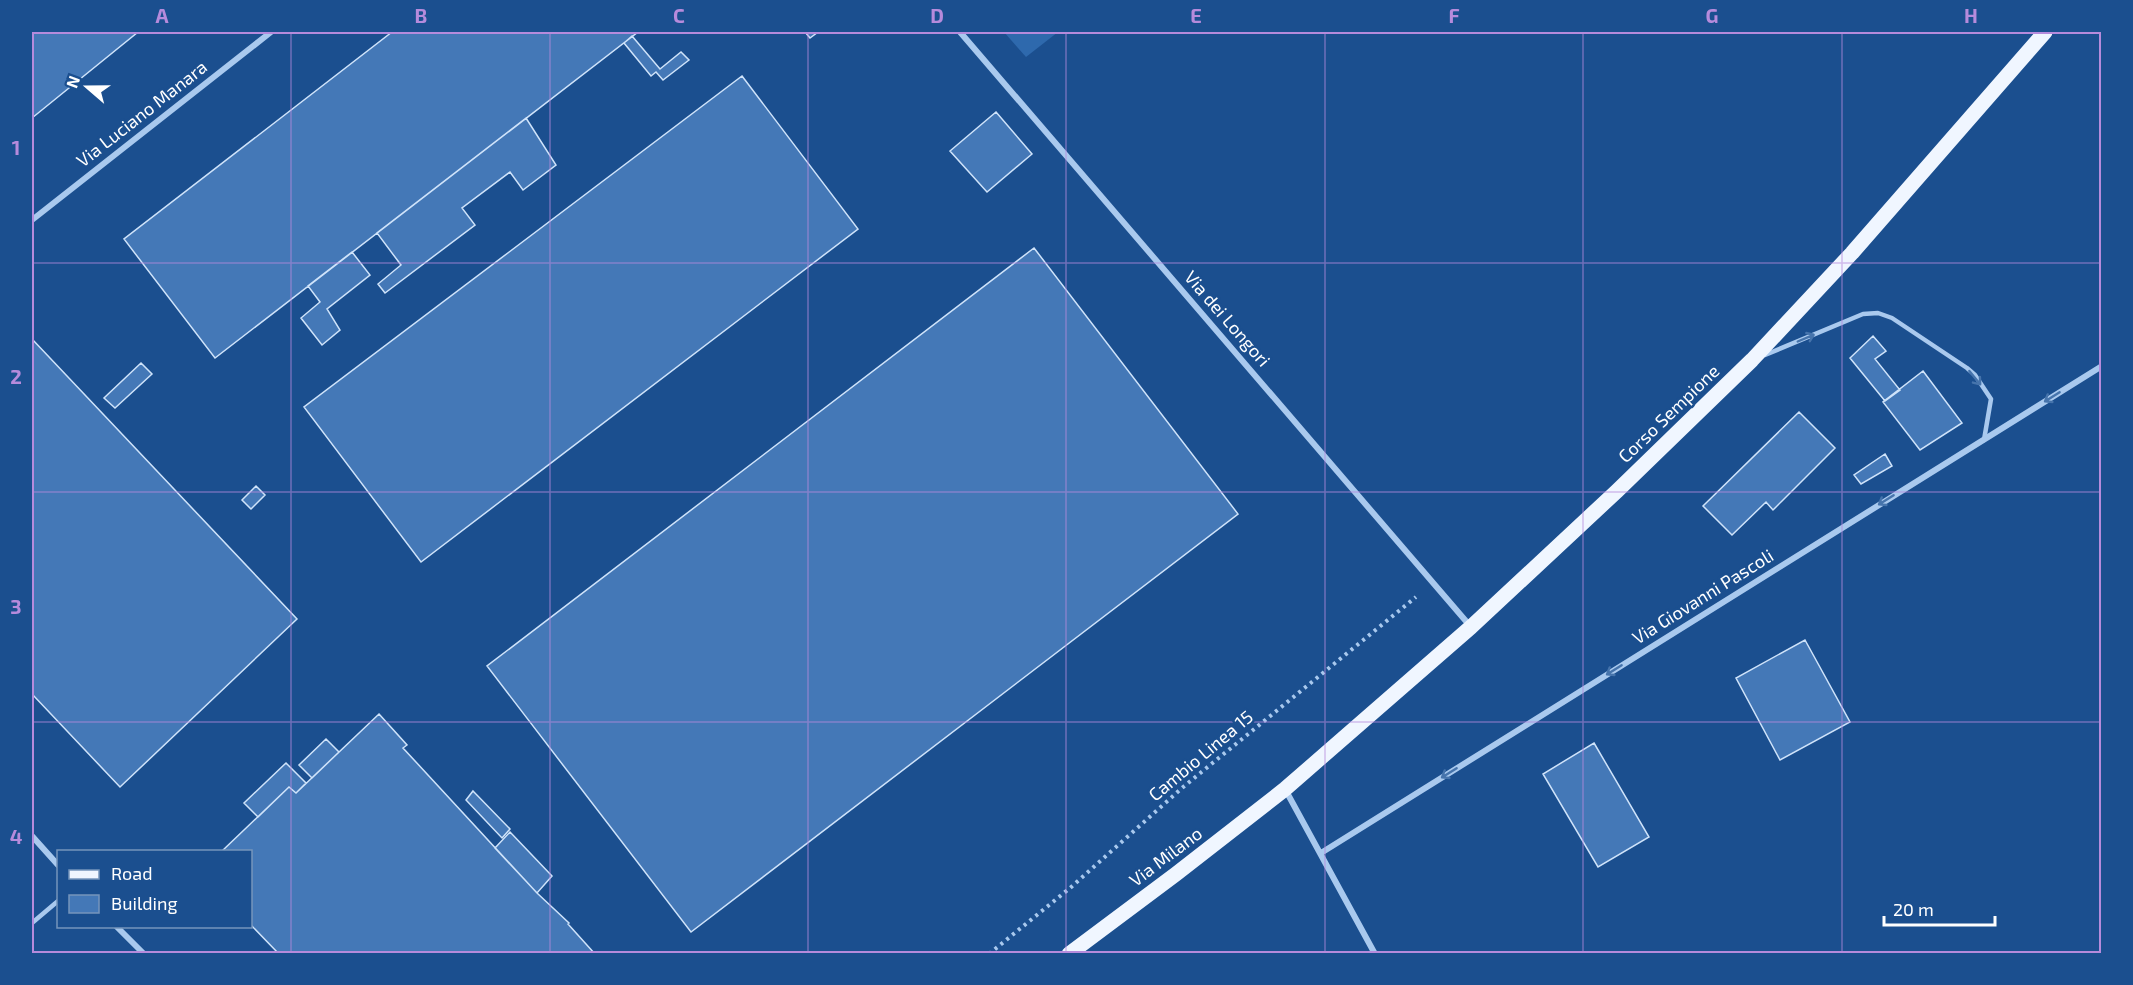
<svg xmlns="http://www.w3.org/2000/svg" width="2133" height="985" font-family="'Exo 2',sans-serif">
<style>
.green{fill:#2e69ad}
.building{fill:#4478b7;stroke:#cfe3fa;stroke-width:1.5}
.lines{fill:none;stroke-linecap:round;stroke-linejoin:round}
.path{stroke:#a9c9ee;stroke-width:4;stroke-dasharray:3 4.5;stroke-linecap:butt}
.lane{stroke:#a9c9ee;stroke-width:4.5}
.street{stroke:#a9c9ee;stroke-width:6}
.primary{stroke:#f0f6ff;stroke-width:15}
.oneway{stroke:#4674ac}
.grid{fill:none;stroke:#b68bdc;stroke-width:1.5;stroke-opacity:0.55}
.labels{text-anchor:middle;stroke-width:5;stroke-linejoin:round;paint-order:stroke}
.street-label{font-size:18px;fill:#fff;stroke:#1b4f8f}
.neatline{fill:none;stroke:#b68bdc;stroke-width:2}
.grid-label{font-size:20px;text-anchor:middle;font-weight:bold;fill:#b68bdc}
</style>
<rect width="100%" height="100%" fill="#1b4f8f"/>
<path class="green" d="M1004 32H1058L1026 57Z"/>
<path class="building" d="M32 32H138L32 118Z
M392 32H638L215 358 124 239Z
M805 32H818L810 38Z
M632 36 660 69 681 52 689 60 663 80 656 72 651 76 624 43Z
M742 76 858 229 421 562 304 407Z
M996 112 1032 154 987 192 950 151Z
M526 118 556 165 523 190 510 172 462 208 475 225 385 293 378 284 401 265 377 233Z
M1034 248 1238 514 691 932 487 666Z
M352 252 370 275 327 309 340 330 322 345 301 318 320 302 308 286Z
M1873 336 1886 351 1875 359 1900 390 1885 401 1850 358Z
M32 339 297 619 120 787 32 694Z
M141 363 152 374 115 408 104 398Z
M1923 371 1962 423 1920 450 1883 402Z
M1799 412 1835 448 1773 510 1766 502 1732 535 1703 506Z
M1885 454 1892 466 1861 484 1854 475Z
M256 486 265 495 251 509 242 500Z
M1805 640 1850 722 1780 760 1736 678Z
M379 714 407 745 403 748 537 893 569 923 568 924 595 954H279L250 924V852H221L289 787 296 793Z
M326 739 339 752 312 778 299 765Z
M1594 743 1649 837 1598 867 1543 774Z
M286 763 306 783 296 793 289 787 258 817 244 803Z
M473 791 510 829 502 838 466 800Z
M510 832 552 876 537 893 495 848Z"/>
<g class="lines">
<path class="path" d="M989 954 1070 888 1182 788 1416 597"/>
<path class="lane" d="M1765 355 1863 314 1878 313 1892 318 1967 368 1975 375 1991 399 1984 440
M32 923 58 901"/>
<path class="street" d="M960 32 1471 627
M32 220 271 32
M1285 789 1375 954
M32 836 58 865
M1321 853 2102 366
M116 926 144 954"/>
<path class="primary" d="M1069 954 1176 874 1285 789 1471 627 1617 491 1752 360 1852 253 2045 32"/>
</g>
<defs><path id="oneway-shaft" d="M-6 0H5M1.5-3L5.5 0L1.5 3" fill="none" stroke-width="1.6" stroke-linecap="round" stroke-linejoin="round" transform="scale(1.5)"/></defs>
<g class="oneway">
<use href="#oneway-shaft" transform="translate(1806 338) rotate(-23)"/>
<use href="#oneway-shaft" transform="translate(1975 378) rotate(51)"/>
<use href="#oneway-shaft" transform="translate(2052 397) rotate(148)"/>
<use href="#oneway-shaft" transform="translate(1886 500) rotate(148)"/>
<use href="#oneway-shaft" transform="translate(1614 670) rotate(148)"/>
<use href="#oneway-shaft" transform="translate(1449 773) rotate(148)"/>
</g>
<path class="grid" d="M291 32V954M550 32V954M808 32V954M1066 32V954M1325 32V954M1583 32V954M1842 32V954M32 263H2102M32 492H2102M32 722H2102"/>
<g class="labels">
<g class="street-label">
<text transform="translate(142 114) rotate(-38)" y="6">Via Luciano Manara</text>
<text transform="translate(1227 319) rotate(49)" y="6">Via dei Longori</text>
<text transform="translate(1669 414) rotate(-44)" y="6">Corso Sempione</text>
<text transform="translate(1703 597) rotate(-32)" y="6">Via Giovanni Pascoli</text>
<text transform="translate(1201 756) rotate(-40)" y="6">Cambio Linea 15</text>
<text transform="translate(1166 857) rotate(-37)" y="6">Via Milano</text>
</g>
</g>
<rect width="2133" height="985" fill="none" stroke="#1b4f8f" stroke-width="66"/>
<rect x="57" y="850" width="195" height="78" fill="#1b4f8f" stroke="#7695bc" stroke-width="1.5"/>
<rect x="69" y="870" width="30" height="9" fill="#f0f6ff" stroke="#7695bc" stroke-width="1.5"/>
<text x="111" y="880" font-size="18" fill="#ffffff">Road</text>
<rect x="69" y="895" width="30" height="18" fill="#4478b7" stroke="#7695bc" stroke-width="1.5"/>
<text x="111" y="910" font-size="18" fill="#ffffff">Building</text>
<g transform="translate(87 87) rotate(290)" stroke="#1b4f8f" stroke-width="4.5" paint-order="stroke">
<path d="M0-4.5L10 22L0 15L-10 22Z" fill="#ffffff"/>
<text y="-9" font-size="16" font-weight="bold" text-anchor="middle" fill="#ffffff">N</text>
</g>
<path d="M1884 916v9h111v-9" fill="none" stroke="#ffffff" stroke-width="3"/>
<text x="1893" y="916" font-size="18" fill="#ffffff" stroke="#1b4f8f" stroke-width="4.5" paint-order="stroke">20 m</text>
<rect x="33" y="33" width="2067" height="919" class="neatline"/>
<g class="grid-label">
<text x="162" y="23">A</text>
<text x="421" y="23">B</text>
<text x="679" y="23">C</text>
<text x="937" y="23">D</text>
<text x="1196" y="23">E</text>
<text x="1454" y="23">F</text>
<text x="1712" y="23">G</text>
<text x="1971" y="23">H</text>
<text x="16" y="155">1</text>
<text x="16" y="384">2</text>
<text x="16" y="614">3</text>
<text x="16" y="844">4</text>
</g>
</svg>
